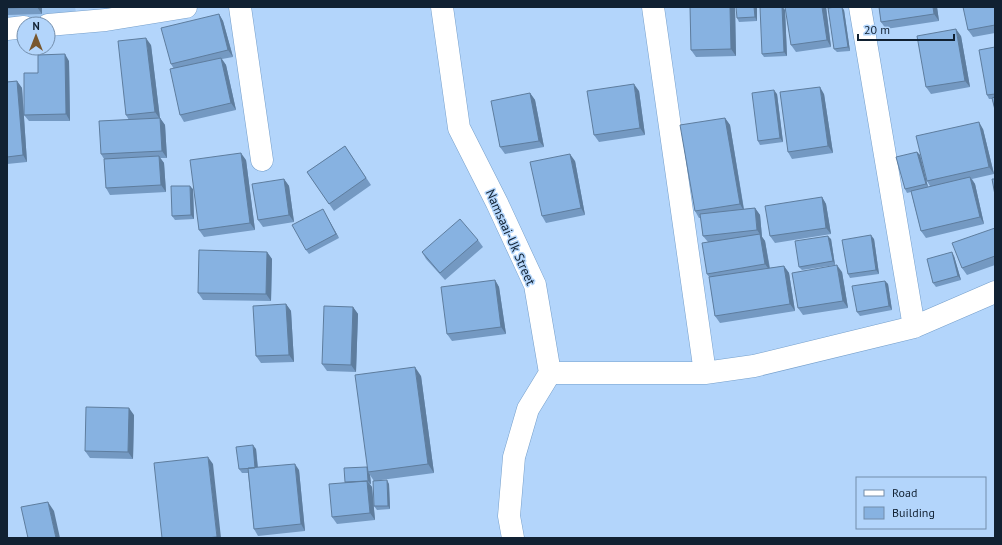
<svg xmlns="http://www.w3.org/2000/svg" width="1002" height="545" font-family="'PT Sans',sans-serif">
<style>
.built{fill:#a1c7f0}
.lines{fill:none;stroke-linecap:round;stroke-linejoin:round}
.street-casing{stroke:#759fcb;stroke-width:23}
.street{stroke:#fff;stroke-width:22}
.wall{fill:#7499c2}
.shaded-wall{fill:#5e7d9e}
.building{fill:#87b2e1;stroke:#5e7d9e}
.labels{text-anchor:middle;stroke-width:3;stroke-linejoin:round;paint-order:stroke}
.street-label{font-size:13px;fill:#112132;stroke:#b3d5fb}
</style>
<rect width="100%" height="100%" fill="#b3d5fb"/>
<path class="built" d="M7 7H75L77 17 7 22Z"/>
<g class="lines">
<defs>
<path id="street" d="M240 7 262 160
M442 7 459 128 497 203 535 285 550 373 528 409 514 457 509 516 513 538
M653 7 705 373
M860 7 914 327
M48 25 106 20 186 7
M7 29 24 27
M550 373H705L754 366 914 327 995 292"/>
</defs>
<use href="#street" class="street-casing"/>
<use href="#street" class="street"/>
</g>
<path class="wall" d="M7 7H42V14L7 15Z
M690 7H735L736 56 696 57 691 50Z
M757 7V21L739 22 737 18Z
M768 7H783L785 10 787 56 764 57 762 54Z
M826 7 831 47 796 52 791 45Z
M879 7H937L939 21 886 29 881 22Z
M995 7V33L973 37 968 30Z
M844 10 850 51 837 52 834 49Z
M219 14 223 21 233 57 222 59 226 65 236 110 184 122 180 115 174 69 171 64Z
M961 36 970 87 931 94 926 87Z
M151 45 160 118 165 125 167 158H160L164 163 166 192 110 195 106 188 104 159 101 154 129 120 126 115Z
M995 47V110L992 99H989L987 95Z
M69 61 70 121H29L24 115 38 73Z
M17 81 22 88 27 162 7 164V82Z
M639 91 645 135 599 142 594 135Z
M530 93 535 100 544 147 505 154 500 147Z
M777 94 783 142 760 145 758 141Z
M824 94 833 153 792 159 788 152Z
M725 118 730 125 744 209 755 208 760 215 762 237 765 241 770 268 784 266 789 273 795 311 720 323 715 316 709 277 707 274 708 242 703 236 701 218H699L695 211Z
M983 129 994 174 972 179 975 184 984 224 926 238 921 231 911 192 907 193 905 189 917 152 920 155 928 187 930 186 927 181Z
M345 146 371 185 334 211 307 172Z
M246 160 255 230 204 237 199 230Z
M575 161 585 215 546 223 542 216Z
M284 179 289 186 294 222 263 227 258 220Z
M193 189 194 219 175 220 172 216Z
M822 197 826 204 831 234 775 243 770 236Z
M325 213 339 238 309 254 306 250Z
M995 228V265L967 275 962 268Z
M831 239 835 265 802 270 799 267Z
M874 239 879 274 850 278 848 274Z
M478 240 483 247 445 280 426 259 422 252Z
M267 252 272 259 271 301 203 300 198 293Z
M954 256 961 280 936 287 933 283Z
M842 272 848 308 803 315 798 308Z
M495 280 499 287 506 334 452 341 447 334Z
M885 281 888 284 892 310 860 316 857 312Z
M286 304 291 311 294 362 261 363 256 356Z
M353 307 358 314 356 372 327 371 322 364Z
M421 376 434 473 381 480 389 484 390 509 377 510 374 506V481L370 475 371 484H370L372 487 375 520 337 524 332 517 345 482 367 467Z
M134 415 133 459 90 458 85 451Z
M256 449 258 467 299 470 305 531 258 536 254 529 248 473H242L239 469Z"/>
<path class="shaded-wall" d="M37 7H42V14Z
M730 7H735L736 56 731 49Z
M754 7H757V21L755 17Z
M782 7 785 10 787 56 784 52Z
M822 7H826L831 47 827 40Z
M842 7 844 10 850 51 848 47Z
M933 7H937L939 21 934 14Z
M219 14 223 21 233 57 228 50Z
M956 29 961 36 970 87 965 81Z
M146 38 151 45 160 119 155 112Z
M65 54 69 61 70 121 66 114Z
M221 58 226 65 236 110 231 103Z
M17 81 22 88 27 162 23 155Z
M634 84 639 91 645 135 640 128Z
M820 87 824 94 833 153 828 146Z
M774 90 777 94 783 142 780 138Z
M530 93 535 100 544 147 539 141Z
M160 118 165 125 167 158 162 151Z
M725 118 730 125 744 211 740 204Z
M979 122 983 129 994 174 989 167Z
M917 152 920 155 928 187 926 184Z
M241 153 246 160 255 230 250 223Z
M570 154 575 161 585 215 581 208Z
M159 156 164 163 166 192 161 185Z
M970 177 975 184 984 224 980 217Z
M284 179 289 186 294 222 289 215Z
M190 186 193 189 194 219 191 215Z
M822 197 826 204 831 234 826 228Z
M755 208 760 215 762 237 757 230Z
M323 209 325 213 339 238 336 234Z
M760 234 765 241 770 271 765 264Z
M871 235 874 239 879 274 876 270Z
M828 236 831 239 835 265 833 261Z
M267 252 272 259 271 301 266 294Z
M952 252 954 256 961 280 958 276Z
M837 265 842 272 848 308 843 301Z
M784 266 789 273 795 311 790 304Z
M495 280 499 287 506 334 501 327Z
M885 281 888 284 892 310 889 306Z
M286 304 291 311 294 362 289 355Z
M353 307 358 314 356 372 351 365Z
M415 367 421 376 434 473 428 464Z
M129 408 134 415 133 459 128 452Z
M253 445 256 449 258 472 255 468Z
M208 457 213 464 221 538H217V537Z
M295 464 299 470 305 531 301 524Z
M367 467 368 472 370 475 371 484 368 481Z
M387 480 389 484 390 509 388 506Z
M367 481 372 487 375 520 370 513Z
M48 502 54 511 60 538H56Z"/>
<path class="building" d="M7 7H37L7 8Z
M690 7H730L731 49 691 50Z
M736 7H754L755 17 737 18Z
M760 7H782L784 52 762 54Z
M785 7H822L827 40 791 45Z
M836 7H842L848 47 834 49 828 8Z
M879 7H933L934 14 881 22Z
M963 7H995V25L968 30Z
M219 14 228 50 171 64 161 28Z
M956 29 965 81 926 87 917 36Z
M146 38 155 112 126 115 118 41Z
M995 47V94L987 95 979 50Z
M65 54 66 114 24 115V73H38V55Z
M221 58 231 103 180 115 170 69Z
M17 81 23 155 7 157V82Z
M634 84 640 128 594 135 587 91Z
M820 87 828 146 788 152 780 92Z
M774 90 780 138 758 141 752 93Z
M530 93 539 141 500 147 491 101Z
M995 97V110L992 98Z
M160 118 162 151 101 154 99 121Z
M725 118 740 204 695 211 680 125Z
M979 122 989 167 927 181 916 136Z
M345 146 366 178 329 204 307 172Z
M917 152 926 184 905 189 896 157Z
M241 153 250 223 199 230 190 160Z
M570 154 581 208 542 216 530 162Z
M159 156 161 185 106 188 104 159Z
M970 177 980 217 921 231 911 191Z
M284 179 289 215 258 220 252 184Z
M992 179H995V195Z
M171 186H190L191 215 172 216Z
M822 197 826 228 770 236 765 206Z
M755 208 757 230 703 236 700 214Z
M323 209 336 234 306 250 292 225Z
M460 219 478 240 440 273 422 252Z
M995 228V256L962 268 952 243Z
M760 234 765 264 707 274 702 243Z
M871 235 876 270 848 274 842 240Z
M828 236 833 261 799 267 795 241Z
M199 250 267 252 266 294 198 293Z
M952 252 958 276 933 283 927 259Z
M837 265 843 301 798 308 792 273Z
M784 266 790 304 715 316 709 277Z
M495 280 501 327 447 334 441 287Z
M885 281 889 306 857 312 852 286Z
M286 304 289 355 256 356 253 306Z
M324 306 353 307 351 365 322 364Z
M415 367 428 464 368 472 355 375Z
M86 407 129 408 128 452 85 451Z
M253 445 255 468 239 469 236 447Z
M208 457 217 537 206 538H162L154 463Z
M295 464 301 524 254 529 248 468Z
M367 467 368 481 345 482 344 468Z
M387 480 388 506H374L373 481Z
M367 481 370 513 332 517 329 484Z
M48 502 56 538H26H28L21 507Z"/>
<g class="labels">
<g class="street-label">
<text transform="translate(511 237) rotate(66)" y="5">Namsaai-Uk Street</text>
</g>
</g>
<rect width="1002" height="545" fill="none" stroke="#112132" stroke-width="16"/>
<rect x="856" y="477" width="130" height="52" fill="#b3d5fb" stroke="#728dab"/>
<rect x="864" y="490" width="20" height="6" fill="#ffffff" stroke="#728dab"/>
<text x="892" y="497" font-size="12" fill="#112132">Road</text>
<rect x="864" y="507" width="20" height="12" fill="#87b2e1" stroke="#728dab"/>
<text x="892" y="517" font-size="12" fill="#112132">Building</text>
<g transform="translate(36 36)"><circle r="19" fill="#b3d5fb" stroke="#728dab"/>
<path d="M0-3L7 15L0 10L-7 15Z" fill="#78572e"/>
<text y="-6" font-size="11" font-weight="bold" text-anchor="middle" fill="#112132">N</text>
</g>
<path d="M858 34v6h96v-6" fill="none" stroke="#112132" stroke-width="2"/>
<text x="864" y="34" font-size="12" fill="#112132" stroke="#b3d5fb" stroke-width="3" paint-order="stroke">20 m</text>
</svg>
